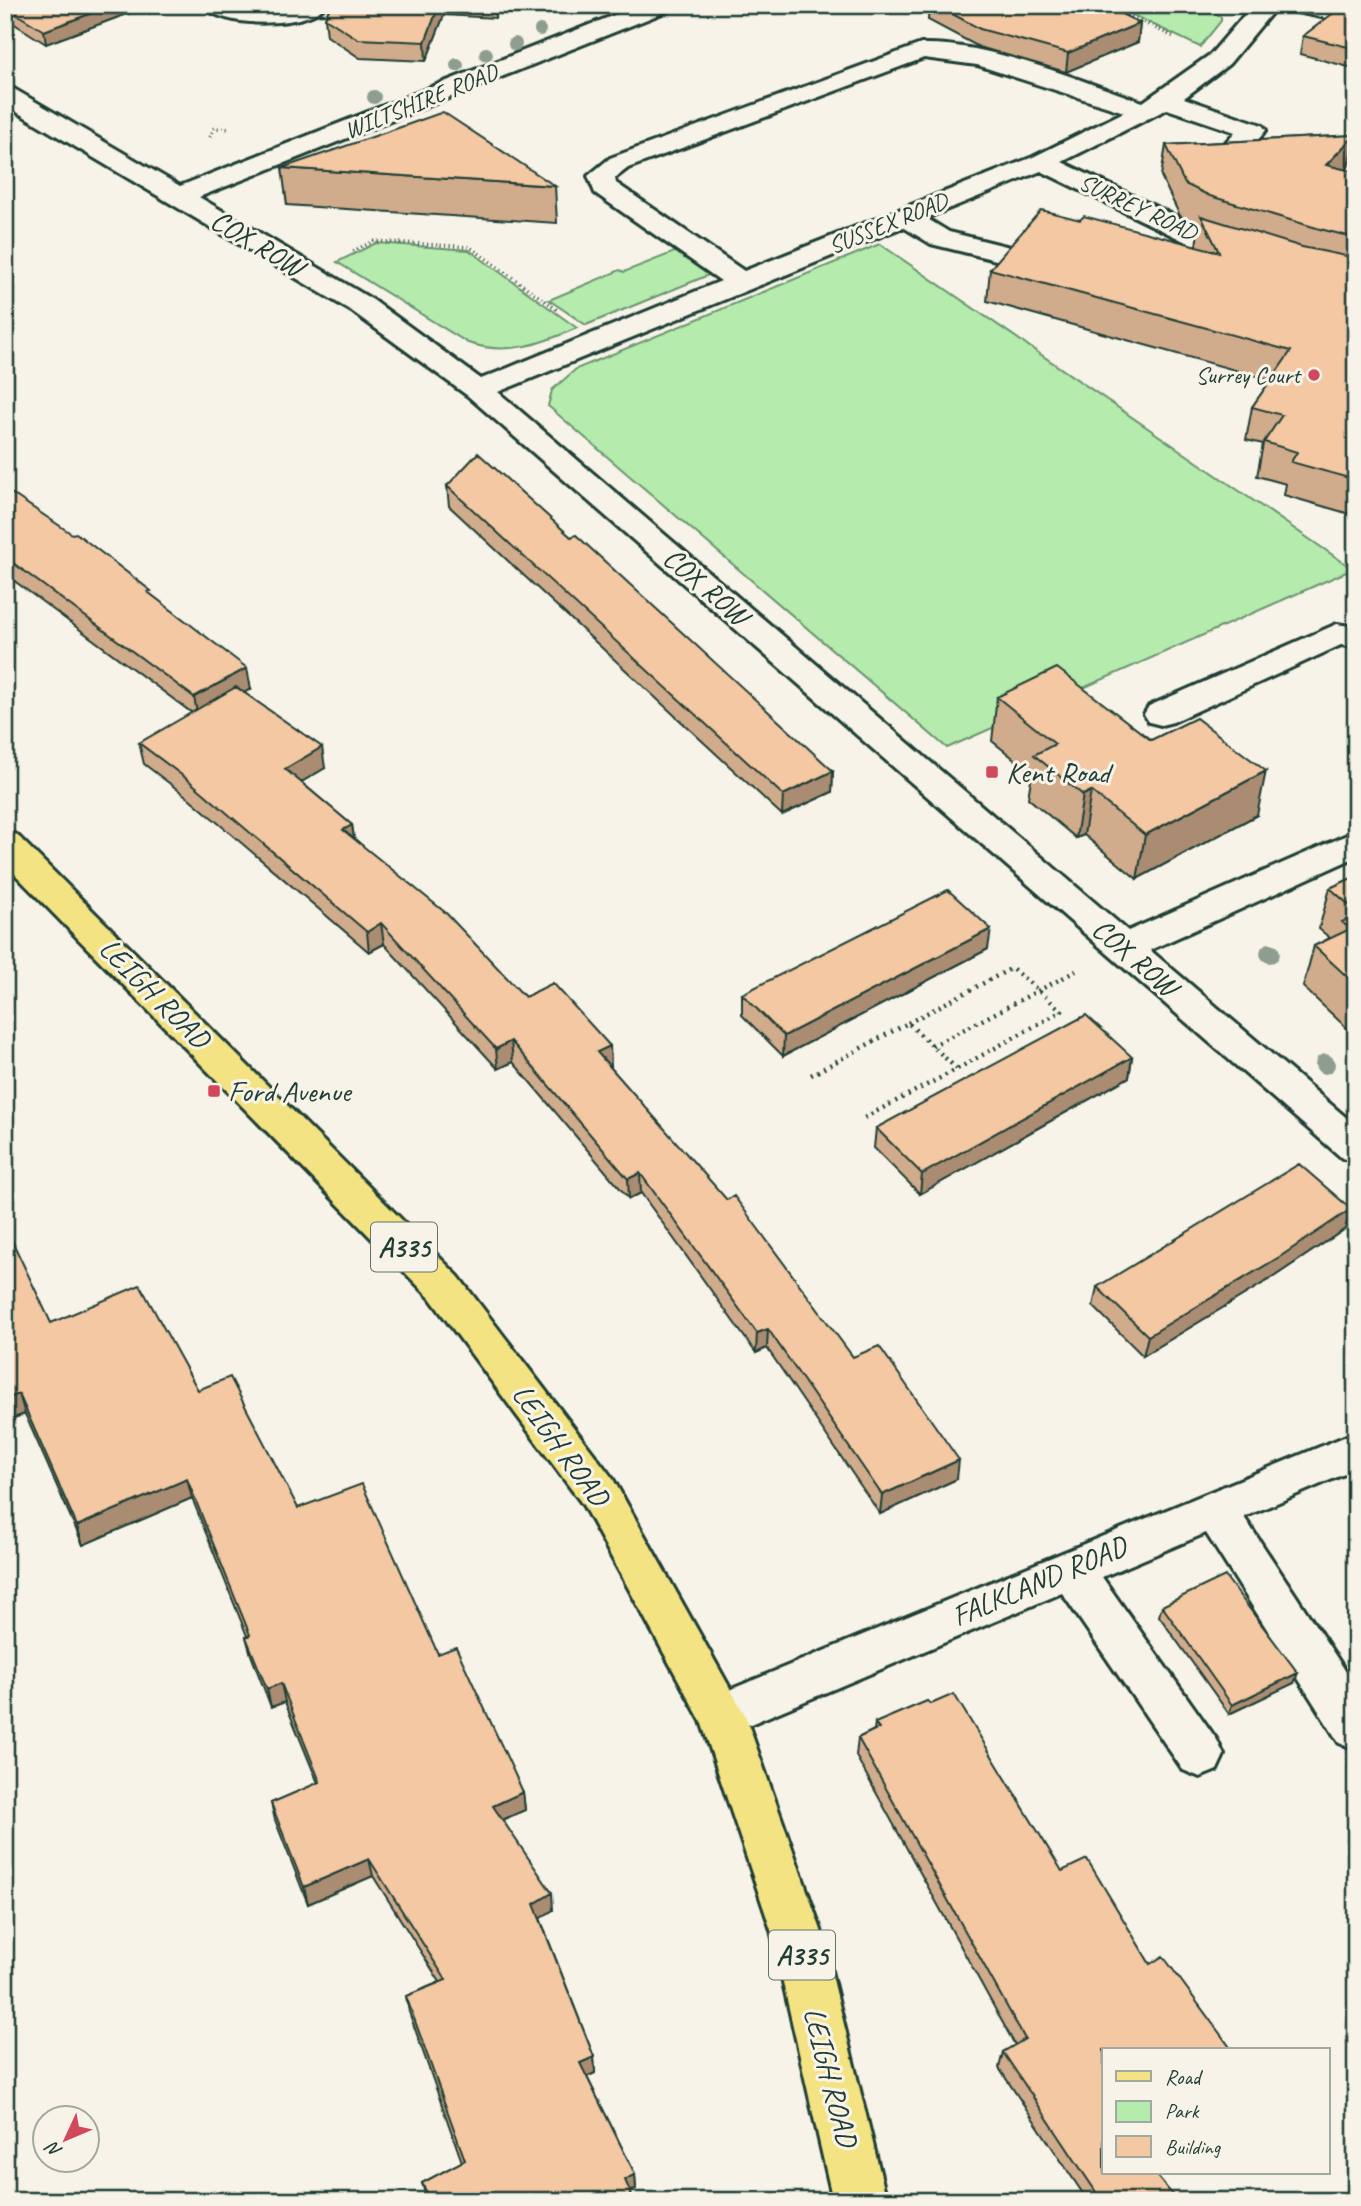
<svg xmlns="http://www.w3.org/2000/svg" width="1361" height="2206" font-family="Caveat,sans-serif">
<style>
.green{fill:#b5ebad;stroke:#6a9470;stroke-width:2}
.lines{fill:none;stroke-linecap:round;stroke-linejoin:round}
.minor-casing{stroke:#1f3d34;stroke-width:6}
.major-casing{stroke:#1f3d34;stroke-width:6}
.path-far1{stroke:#1f3d34;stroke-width:3.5;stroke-dasharray:1 3.5;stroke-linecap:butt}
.path{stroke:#1f3d34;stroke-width:4.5;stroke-dasharray:2 5;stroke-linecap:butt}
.minor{fill:#f7f3e8;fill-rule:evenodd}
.major{fill:#f4e382;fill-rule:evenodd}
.tree{fill:#8d9d8f}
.wall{fill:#d1ac8c;stroke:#1f3d34;stroke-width:2}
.shaded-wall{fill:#aa8c72;stroke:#1f3d34;stroke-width:2}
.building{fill:#f3c8a3;stroke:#1f3d34;stroke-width:2}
.poi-dot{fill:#d1495b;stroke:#f7f3e8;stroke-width:2.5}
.labels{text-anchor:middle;stroke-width:6;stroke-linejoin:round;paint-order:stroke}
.far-street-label{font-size:24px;fill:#1f3d34;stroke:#f7f3e8}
.far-poi-label{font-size:24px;fill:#1f3d34;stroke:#f7f3e8;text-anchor:end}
.shield{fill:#f7f3e8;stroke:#60746a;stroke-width:2}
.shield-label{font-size:28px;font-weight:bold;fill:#1f3d34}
.street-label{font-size:30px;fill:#1f3d34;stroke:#f7f3e8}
.poi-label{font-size:30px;fill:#1f3d34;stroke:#f7f3e8;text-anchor:start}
</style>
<rect width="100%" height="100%" fill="#f7f3e8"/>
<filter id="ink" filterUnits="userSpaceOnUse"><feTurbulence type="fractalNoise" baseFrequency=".0143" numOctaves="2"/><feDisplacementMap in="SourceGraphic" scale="14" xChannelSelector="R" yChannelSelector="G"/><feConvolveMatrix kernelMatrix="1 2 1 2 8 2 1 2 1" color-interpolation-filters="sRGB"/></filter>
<g filter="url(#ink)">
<path class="green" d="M1112 5H1205L1221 17V21L1200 47Z
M376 243 469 250 577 328C540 344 508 356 468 343L337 262Z
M880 244 1353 569 947 748 548 406 552 390 576 369Z
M682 249 716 272 586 325 549 300 620 270 624 272Z"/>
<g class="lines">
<defs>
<path id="minor" d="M203 5H236L264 9 289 5H326C310 28 220 29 203 5Z
M640 5H674L670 10 199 197 373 300 481 379 721 281 595 193 588 176 610 158 921 44C990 42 1077 80 1143 102L1211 54 1253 5H1278L1229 64 1184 98 1262 125 1266 130C1257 143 1245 152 1229 148L1225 143 1235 132 1167 109 1062 162 1204 230 1258 247 1262 253 1258 259 1248 261 1186 242 1041 171 926 218 949 232 1014 248 1018 254 1014 260 1004 262 931 244 903 227 498 392 1128 931 1356 831V857L1150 950 1356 1126V1163L1342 1158 468 396 353 312 5 105V87L14 89 180 186ZM924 58 977 65 1124 112 1033 157 744 271 616 183 615 178 628 168Z
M1283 5H1332L1356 10V24L1287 10Z
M1337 624 1356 627V647L1341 645 1173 722 1161 725 1149 722 1144 714 1149 706Z
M1356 1432V1469L1244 1517 1356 1687V1749L1339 1743 1206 1533 1102 1577 1217 1740 1224 1755 1217 1770 1200 1777 1183 1770 1062 1593 722 1736 705 1730 699 1715 705 1700Z"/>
<path id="major" d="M5 831 17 835 458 1276 613 1479 745 1715 821 1930 887 2201H833L771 1930 701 1721 583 1505 430 1298 5 864Z"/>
</defs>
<use href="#minor" class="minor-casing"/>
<use href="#major" class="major-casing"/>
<path class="path-far1" d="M1107 5 1176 38
M210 137 214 128 231 129
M353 251 374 241 470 247 559 311"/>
<path class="path" d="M908 1023 1012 968 1062 1011 957 1069
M932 1046 1076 971
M811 1075 908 1023 957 1069 864 1118"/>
<use href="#minor" class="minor"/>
<use href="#major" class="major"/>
</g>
<g class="tree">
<circle cx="540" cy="30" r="6"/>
<circle cx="515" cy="44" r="7"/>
<circle cx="486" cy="54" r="7"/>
<circle cx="457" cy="65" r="7"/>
<circle cx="374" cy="97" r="7"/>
<circle cx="1270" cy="953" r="10"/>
<circle cx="1325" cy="1064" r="10"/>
</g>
<path class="wall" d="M5 5H151L46 44 5 18Z
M331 5H500L495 18 444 15 426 61 360 58 327 36 325 18Z
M505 5H567L566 9Z
M929 5H1103L1140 23 1138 42 1066 72 979 47 928 20Z
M1356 7V69L1300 54 1303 36Z
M5 108H6L10 127 9 159H5Z
M1355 135 1348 167 1345 170 1356 172V505L1350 514 1284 495 1286 484 1257 476 1263 444 1246 440 1252 407 1271 380 987 301 990 269 1080 220 1196 246 1199 225 1180 216 1161 176 1166 145Z
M282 168 555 186 557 223 287 205Z
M447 486 833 771 832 792 782 815 449 506Z
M5 489 152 596 251 689 244 692 325 768 301 782 352 825 354 838 525 997 611 1066 610 1067 853 1357 957 1479 880 1514 767 1348 756 1353 641 1193 629 1199 513 1062 498 1069 384 944 369 952 190 799 144 764 139 743 192 713 5 574Z
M997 697 1151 740 1257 815 1137 879 1084 835 1076 838 1028 798 1032 773 992 741Z
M1356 876V1045L1348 1037 1350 1031 1303 987 1314 946 1330 938 1319 929 1330 888Z
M988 949 783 1056 742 1015V994Z
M1132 1057 1129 1077 920 1194 874 1148 876 1128Z
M1345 1229 1275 1276 1143 1356 1093 1306 1097 1287Z
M51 1323 198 1390 298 1508 438 1654 523 1792 525 1810 502 1820 553 1910 540 1918 594 2057 595 2073 587 2077 635 2174 636 2189 630 2192 634 2201H427L422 2183 462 2162 409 2012 406 1996 440 1982 373 1876 308 1904 275 1820 271 1803 318 1783 285 1702 271 1707 251 1655 246 1637 247 1636 192 1498 83 1545 25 1414 5 1421Z
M1162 1606 1294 1683 1229 1714 1159 1616Z
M875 1723 1104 2050V2173L1178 2201H1088L999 2068 1003 2052 1015 2045 856 1756 858 1738 874 1730Z"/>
<path class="shaded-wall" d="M113 5H151L46 44 44 31Z
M439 5H443L444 15 426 61 425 42Z
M495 5H500L495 18Z
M1140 23 1138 42 1066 72 1068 53Z
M6 108 10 127 9 159 5 140Z
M1355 135 1348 167 1319 197 1326 165Z
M1356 490V505L1350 514Z
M247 668 251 689 198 718 194 697Z
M322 747 325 768 288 790 285 769Z
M833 771 832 792 782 815 783 795Z
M1266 771 1257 815 1137 879 1145 835Z
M1091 791 1084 835 1076 838 1083 795Z
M352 825 355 845 343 830Z
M381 923 384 944 369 952 367 932Z
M991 929 988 949 783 1056 784 1036Z
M511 1041 513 1062 498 1069 496 1049Z
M610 1046 611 1066 598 1073 597 1052Z
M1132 1057 1129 1077 920 1194 922 1174Z
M640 1173 641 1193 629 1199 628 1179Z
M1351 1209 1345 1229 1275 1276 1143 1356 1148 1336Z
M768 1329 767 1348 756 1353 757 1333Z
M19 1394 25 1414 5 1421V1399Z
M959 1460 957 1479 880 1514 882 1495Z
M187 1479 192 1498 83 1545 77 1526Z
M1298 1673 1294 1683 1229 1714 1232 1705Z
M281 1683 285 1702 271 1707 267 1689Z
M523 1792 525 1810 495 1823 493 1806Z
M369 1859 373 1876 308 1904 304 1887Z
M552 1893 553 1910 536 1921 534 1904Z
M594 2057 595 2073 581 2079 580 2063Z
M635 2174 636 2189 625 2195V2180Z"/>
<path class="building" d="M5 5H113L44 31 5 7Z
M331 5H439L425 42 358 39 325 18Z
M936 5H1103L1140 23 1068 53 980 29Z
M1344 5 1356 7V49L1303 36Z
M5 108H6L5 140Z
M443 112 555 186 282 168 401 127Z
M1355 135 1326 165 1356 172V238L1320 229 1210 196 1185 184 1166 145Z
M1041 210 1080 220 1084 216 1219 252 1201 216 1302 247 1356 258V480L1291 462 1297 452 1264 442 1282 415 1252 407 1291 351 990 269Z
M478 453 571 537 576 535 833 771 783 795 447 486Z
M5 489 72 534 76 533 151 591 148 592 247 668 194 697 5 557Z
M1057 668 1151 740 1196 718 1266 771 1145 835 1091 791 1083 795 1034 755 1055 744 997 697Z
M236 687 322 747 285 769 352 825 343 830 446 913 525 997 553 983 610 1046 597 1052 727 1200 734 1196 853 1357 879 1346 959 1460 882 1495 768 1329 757 1333 640 1173 628 1179 511 1041 496 1049 381 923 367 932 187 779 139 743Z
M1356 876V911L1330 888Z
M948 890 991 929 784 1036 742 994Z
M1356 915V985L1314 946 1350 929 1342 922Z
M1086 1015 1132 1057 922 1174 876 1128Z
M1299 1164 1351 1209 1281 1256 1148 1336 1097 1287Z
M5 1226 51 1323 140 1285 198 1390 230 1377 298 1508 362 1484 438 1654 456 1647 523 1792 493 1806 552 1893 534 1904 594 2057 580 2063 635 2174 625 2180 634 2201H431L422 2183 465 2160 406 1996 446 1980 369 1859 304 1887 271 1803 320 1782 281 1683 267 1689 246 1637 250 1635 187 1479 77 1526 19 1394 5 1399Z
M1225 1576 1298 1673 1232 1705 1162 1606Z
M954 1694 1062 1871 1087 1859 1150 1964 1163 1956 1232 2050H1104V2173H1154L1178 2201H1102L1003 2052 1025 2039 858 1738 879 1728 875 1723 927 1701 931 1704Z"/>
</g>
<g class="poi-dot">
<circle cx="1314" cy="375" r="7"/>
<rect x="985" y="765" width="14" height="14" rx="3.5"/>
<rect x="207" y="1084" width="14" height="14" rx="3.5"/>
</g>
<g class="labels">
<g class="far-street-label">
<text transform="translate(421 101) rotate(-22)" y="8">WILTSHIRE ROAD</text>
<text transform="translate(1138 207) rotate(25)" y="8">SURREY ROAD</text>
<text transform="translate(888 223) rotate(-22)" y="8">SUSSEX ROAD</text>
</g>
<g class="far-poi-label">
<text x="1300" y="383">Surrey Court</text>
</g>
<g class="shield">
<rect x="371" y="1222.5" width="66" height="49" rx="5"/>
<rect x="769" y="1930.5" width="66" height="49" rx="5"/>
</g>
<g class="shield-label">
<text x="404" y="1257">A335</text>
<text x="802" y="1965">A335</text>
</g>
<g class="street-label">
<text transform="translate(257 243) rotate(31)" y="10">COX ROW</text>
<text transform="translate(706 586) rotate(41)" y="10">COX ROW</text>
<text transform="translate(1135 957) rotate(41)" y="10">COX ROW</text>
<text transform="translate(155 993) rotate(45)" y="10">LEIGH ROAD</text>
<text transform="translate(561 1445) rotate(54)" y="10">LEIGH ROAD</text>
<text transform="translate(1039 1581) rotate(-23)" y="10">FALKLAND ROAD</text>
<text transform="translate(831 2077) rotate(76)" y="10">LEIGH ROAD</text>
</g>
<g class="poi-label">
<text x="1006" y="782">Kent Road</text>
<text x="228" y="1101">Ford Avenue</text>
</g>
</g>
<rect width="1361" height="2206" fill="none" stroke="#f7f3e8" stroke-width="28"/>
<rect x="14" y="14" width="1333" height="2178" fill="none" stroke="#1f3d34" stroke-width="2.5" filter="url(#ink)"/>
<rect x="1102" y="2048" width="228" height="126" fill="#f7f3e8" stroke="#a1aaa0" stroke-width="2"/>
<rect x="1116" y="2071" width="35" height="10" fill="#f4e382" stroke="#a1aaa0" stroke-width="2"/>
<text x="1165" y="2084" font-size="21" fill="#1f3d34">Road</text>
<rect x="1116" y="2101" width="35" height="21" fill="#b5ebad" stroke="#a1aaa0" stroke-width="2"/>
<text x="1165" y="2118" font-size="21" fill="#1f3d34">Park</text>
<rect x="1116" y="2136" width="35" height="21" fill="#f3c8a3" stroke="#a1aaa0" stroke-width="2"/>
<text x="1165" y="2154" font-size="21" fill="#1f3d34">Building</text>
<g transform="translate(66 2139) rotate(226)"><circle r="33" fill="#f7f3e8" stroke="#a1aaa0" stroke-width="2"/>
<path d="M0-5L12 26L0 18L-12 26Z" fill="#d1495b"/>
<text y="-10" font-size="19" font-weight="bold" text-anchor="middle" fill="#1f3d34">N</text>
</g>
</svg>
